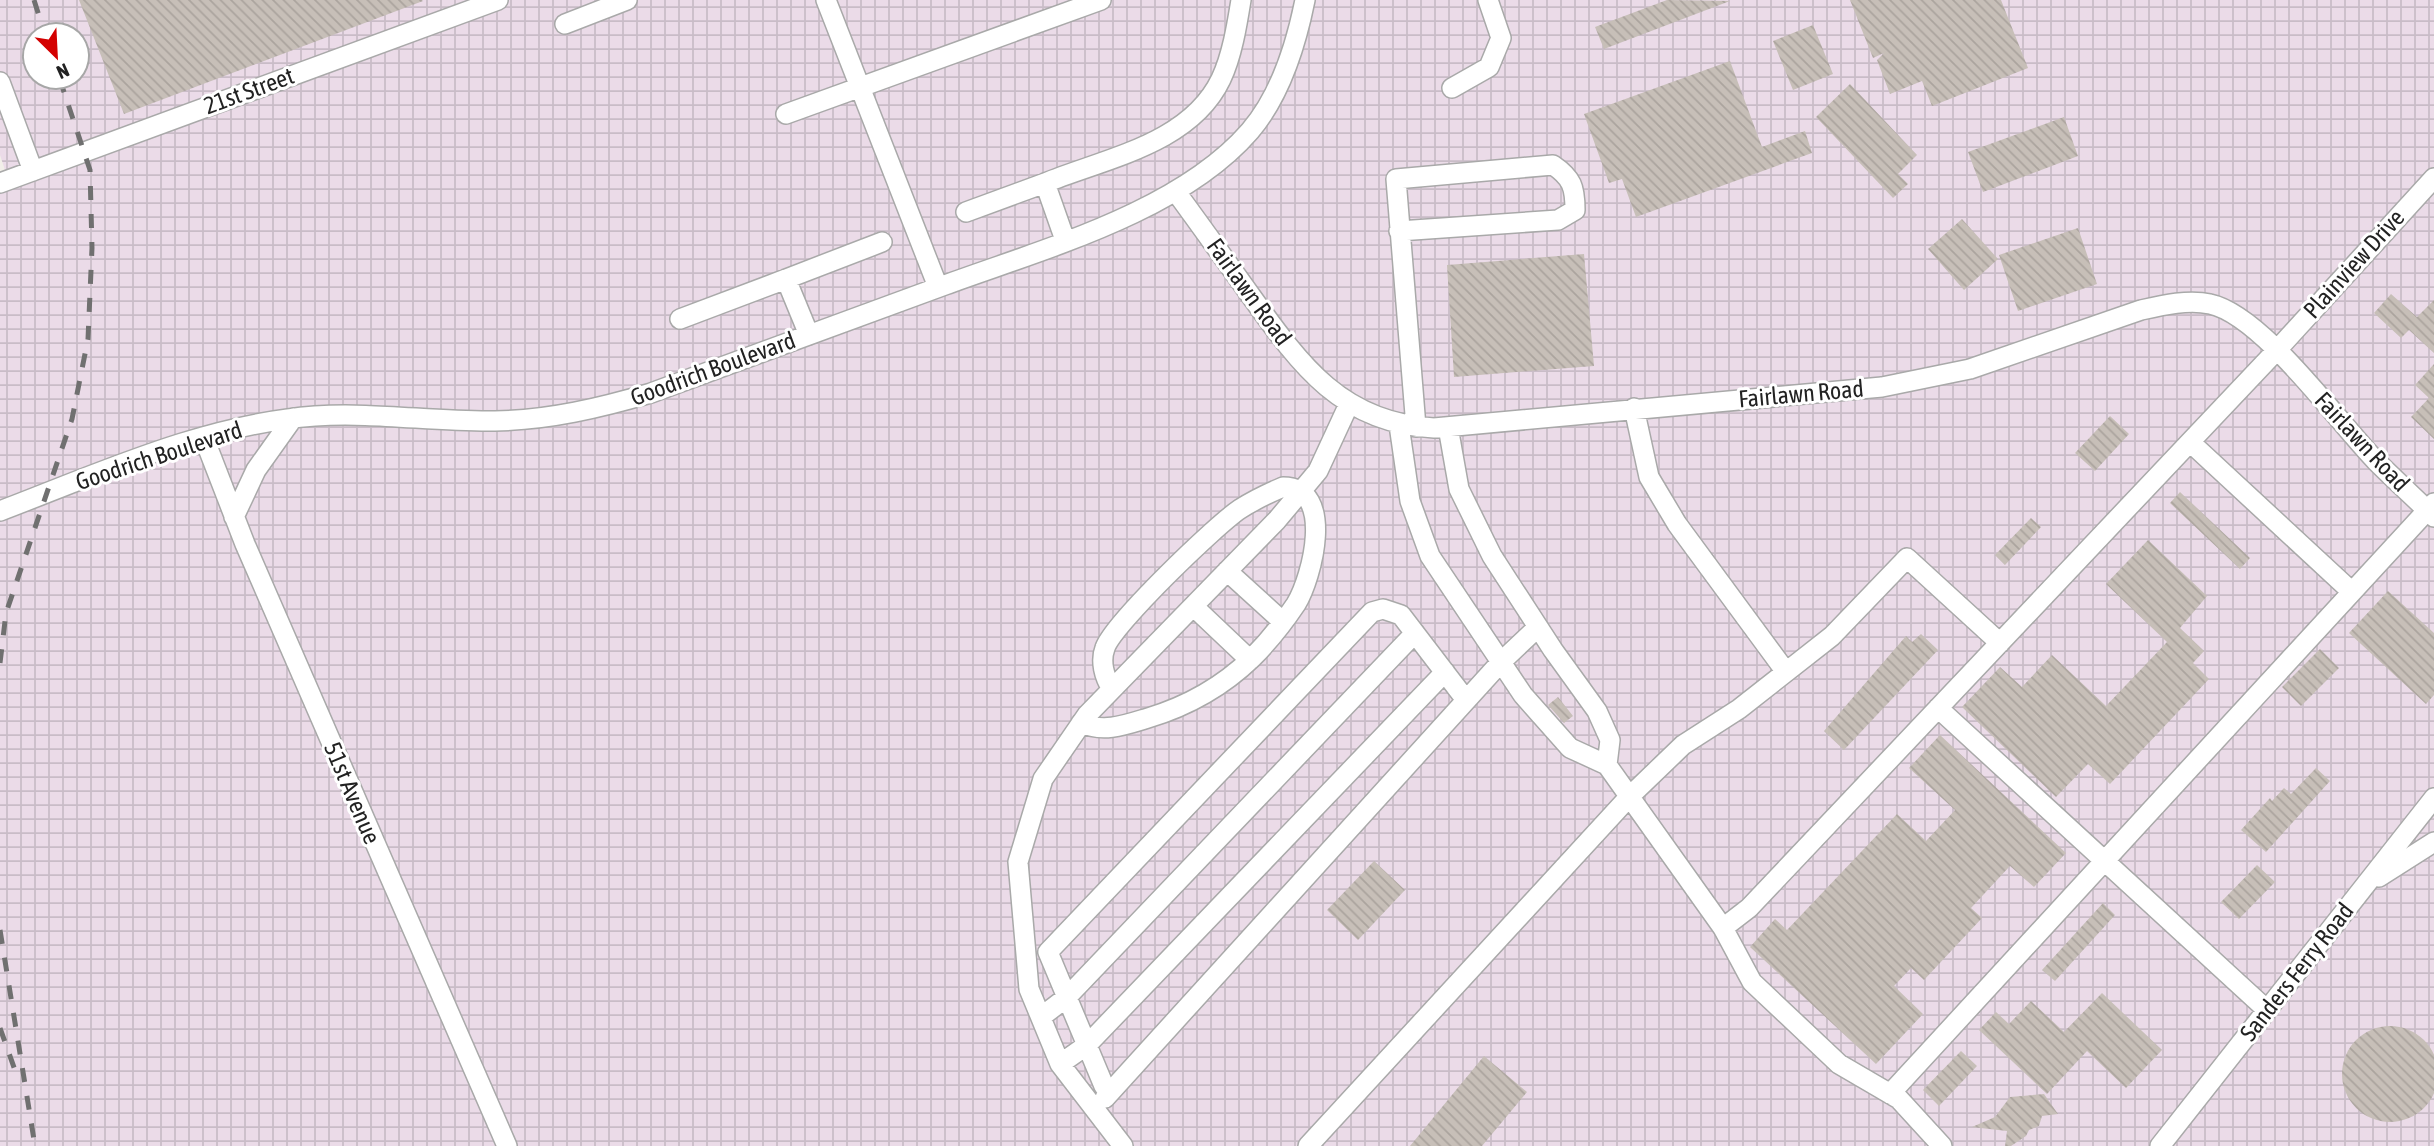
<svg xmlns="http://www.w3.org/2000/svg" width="2434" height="1146" font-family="'Asap Condensed',sans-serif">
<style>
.industrial{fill:url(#industrial-grid);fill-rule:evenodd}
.building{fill:url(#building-back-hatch)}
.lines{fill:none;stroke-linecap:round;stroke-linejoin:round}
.minor-casing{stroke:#a9a9a9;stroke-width:22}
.minor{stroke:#fff;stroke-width:19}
.rail{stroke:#707070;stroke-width:5;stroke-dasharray:14 14;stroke-linecap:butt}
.labels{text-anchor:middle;stroke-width:6;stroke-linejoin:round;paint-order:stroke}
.street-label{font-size:24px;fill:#222;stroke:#fff}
</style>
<defs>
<pattern id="industrial-grid" width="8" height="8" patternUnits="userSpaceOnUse" patternTransform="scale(1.75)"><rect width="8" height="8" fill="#ebdbe8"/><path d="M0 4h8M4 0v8" fill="none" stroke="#c9bcc7"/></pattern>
<pattern id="building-back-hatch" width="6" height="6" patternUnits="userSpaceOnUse" patternTransform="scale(1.75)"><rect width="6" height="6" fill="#c7bfb8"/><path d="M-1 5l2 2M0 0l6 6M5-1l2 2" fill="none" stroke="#aba49e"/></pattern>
</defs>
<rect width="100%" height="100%" fill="#f2efe9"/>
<path class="industrial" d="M0 0H2434V1146H0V182L8 179 0 155ZM35 35H77V77H35Z"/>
<path class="building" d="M79 0H422L423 1 124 114Z
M1667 0 1730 1 1604 49 1595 27Z
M1850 0H2001L2028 68 1932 106 1922 81 1890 94 1877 60 1884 53 1873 58Z
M1813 25 1833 74 1793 90 1773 41Z
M1730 61 1762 147 1805 131 1812 153 1636 217 1622 179 1609 183 1584 114Z
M1850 84 1917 155 1898 174 1908 184 1893 198 1816 117Z
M2064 117 2078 156 1983 192 1968 152Z
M1962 219 1998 259 1964 290 1928 249Z
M2078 228 2097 284 2018 311 1999 255Z
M1584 254 1594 366 1454 377 1447 265Z
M2391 294 2417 317 2434 300V353L2409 330 2401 338 2374 313Z
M2434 364V439L2411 417 2429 398 2415 385Z
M2110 416 2129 434 2095 471 2075 453Z
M2180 492 2250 558 2240 569 2170 503Z
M2031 518 2041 527 2005 565 1995 555Z
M2148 540 2207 596 2180 628 2204 651 2193 663 2209 679 2110 784 2088 764 2056 797 1962 707 2000 667 2022 687 2052 655 2106 706 2167 642 2106 584Z
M2388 591 2434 633V695L2426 704 2349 633Z
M1921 634 1938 650 1844 750 1824 731 1906 636 1912 642Z
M2320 649 2339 668 2301 706 2282 687Z
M1558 697 1573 716 1564 723 1548 705Z
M1940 735 2066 853 2034 887 2010 866 1971 908 1982 918 1924 980 1911 968 1894 986 1923 1014 1876 1064 1750 947 1775 919 1787 930 1897 814 1926 841 1955 810 1909 768Z
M2316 768 2330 781 2266 852 2241 830 2270 798 2272 801 2284 788 2291 794Z
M1374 861 1405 890 1358 940 1327 910Z
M2257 865 2275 882 2239 919 2221 902Z
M2103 903 2115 915 2055 981 2042 970Z
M2102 993 2162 1050 2126 1088 2087 1051 2047 1094 1979 1030 1996 1012 2009 1024 2031 1001 2064 1032Z
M2342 1074a48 48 0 1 1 96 0a48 48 0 1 1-96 0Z
M1961 1051 1977 1066 1939 1106 1923 1090Z
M1484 1056 1527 1092 1482 1146H1410Z
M2044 1094 2058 1114 2042 1116 2039 1126 2029 1130 2026 1136 2011 1146H2005L2007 1131 1972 1127 1995 1117 2010 1097Z"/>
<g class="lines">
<defs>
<path id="minor" d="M826 0 938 287
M565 24 627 0
M0 82 33 171
M1452 88 1489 67 1501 38 1488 0
M786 114 1101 0
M0 183 498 0
M1176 192C1201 226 1226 261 1251 296 1301 366 1342 423 1434 428L1882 387 1970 369 2141 310C2163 305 2189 299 2210 304 2262 315 2338 422 2376 461 2395 480 2415 498 2434 517
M966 212 1045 183
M1399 231 1558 220 1575 210C1575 187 1572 178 1553 165L1396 179 1416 427
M1065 240 1045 183C1106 158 1190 144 1221 79 1232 56 1237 25 1241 0
M680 319 786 279
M809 335 786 279 882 242
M1634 408 1649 477 1677 524 1786 672
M1399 425 1410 501 1430 556 1523 695 1570 748 1607 765 1610 740 1597 711 1553 650 1492 556 1459 489 1448 427
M204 438 245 544 507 1146
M2190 442 2352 592
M0 511C100 473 206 424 315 416 375 412 435 422 495 421 549 420 600 408 651 393 749 357 847 321 945 285 1043 249 1180 212 1250 131 1280 96 1296 45 1305 0
M234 517 256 470 293 418
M1227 571 1282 621
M1193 606 1250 660
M1938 708 2267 1010
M1081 723C1104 733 1125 725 1148 718 1188 706 1222 687 1252 658 1267 643 1284 622 1296 604 1312 578 1336 487 1283 487 1269 493 1254 500 1240 509 1216 525 1113 624 1105 648 1100 661 1104 677 1112 689
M1607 765 1723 928 1752 982 1839 1064 1899 1099 1942 1146
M2379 877 2434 842
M1723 928 1749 908 2276 351 2434 178
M1041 1017 1067 997 1415 633
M1060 1064 1087 1045 1445 672
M1112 1090 1104 1086 1048 952 1372 612 1383 609 1401 615 1466 700
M1890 1094 2434 503
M1105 1098 1501 662 1538 627
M1123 1146 1060 1064 1029 989 1018 862 1043 779 1087 715 1277 520 1318 471 1349 404
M1308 1146 1629 797 1683 745 1739 709 1832 636 1907 558 2000 643
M2160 1146 2434 798"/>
</defs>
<use href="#minor" class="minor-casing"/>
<use href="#minor" class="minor"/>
<path class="rail" d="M34 0 45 35
M0 663 6 613 72 419 88 339 92 248 90 170 59 77
M0 930 35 1146
M0 1028 16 1073"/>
</g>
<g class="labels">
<g class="street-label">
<text transform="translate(249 91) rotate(-20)" y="8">21st Street</text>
<text transform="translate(2354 264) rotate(-48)" y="8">Plainview Drive</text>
<text transform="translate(1249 292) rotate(54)" y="8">Fairlawn Road</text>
<text transform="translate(713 369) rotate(-20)" y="8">Goodrich Boulevard</text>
<text transform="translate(1801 394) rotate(-5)" y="8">Fairlawn Road</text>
<text transform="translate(2362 442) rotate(47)" y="8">Fairlawn Road</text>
<text transform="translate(159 456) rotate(-18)" y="8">Goodrich Boulevard</text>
<text transform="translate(352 793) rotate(67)" y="8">51st Avenue</text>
<text transform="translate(2297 972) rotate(-52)" y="8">Sanders Ferry Road</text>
</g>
</g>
<g transform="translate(56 56) rotate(156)"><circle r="33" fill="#ffffff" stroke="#a7a7a7" stroke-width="2"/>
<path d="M0-5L12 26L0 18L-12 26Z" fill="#d40000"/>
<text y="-10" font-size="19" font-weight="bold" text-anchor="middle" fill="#222222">N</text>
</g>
</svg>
